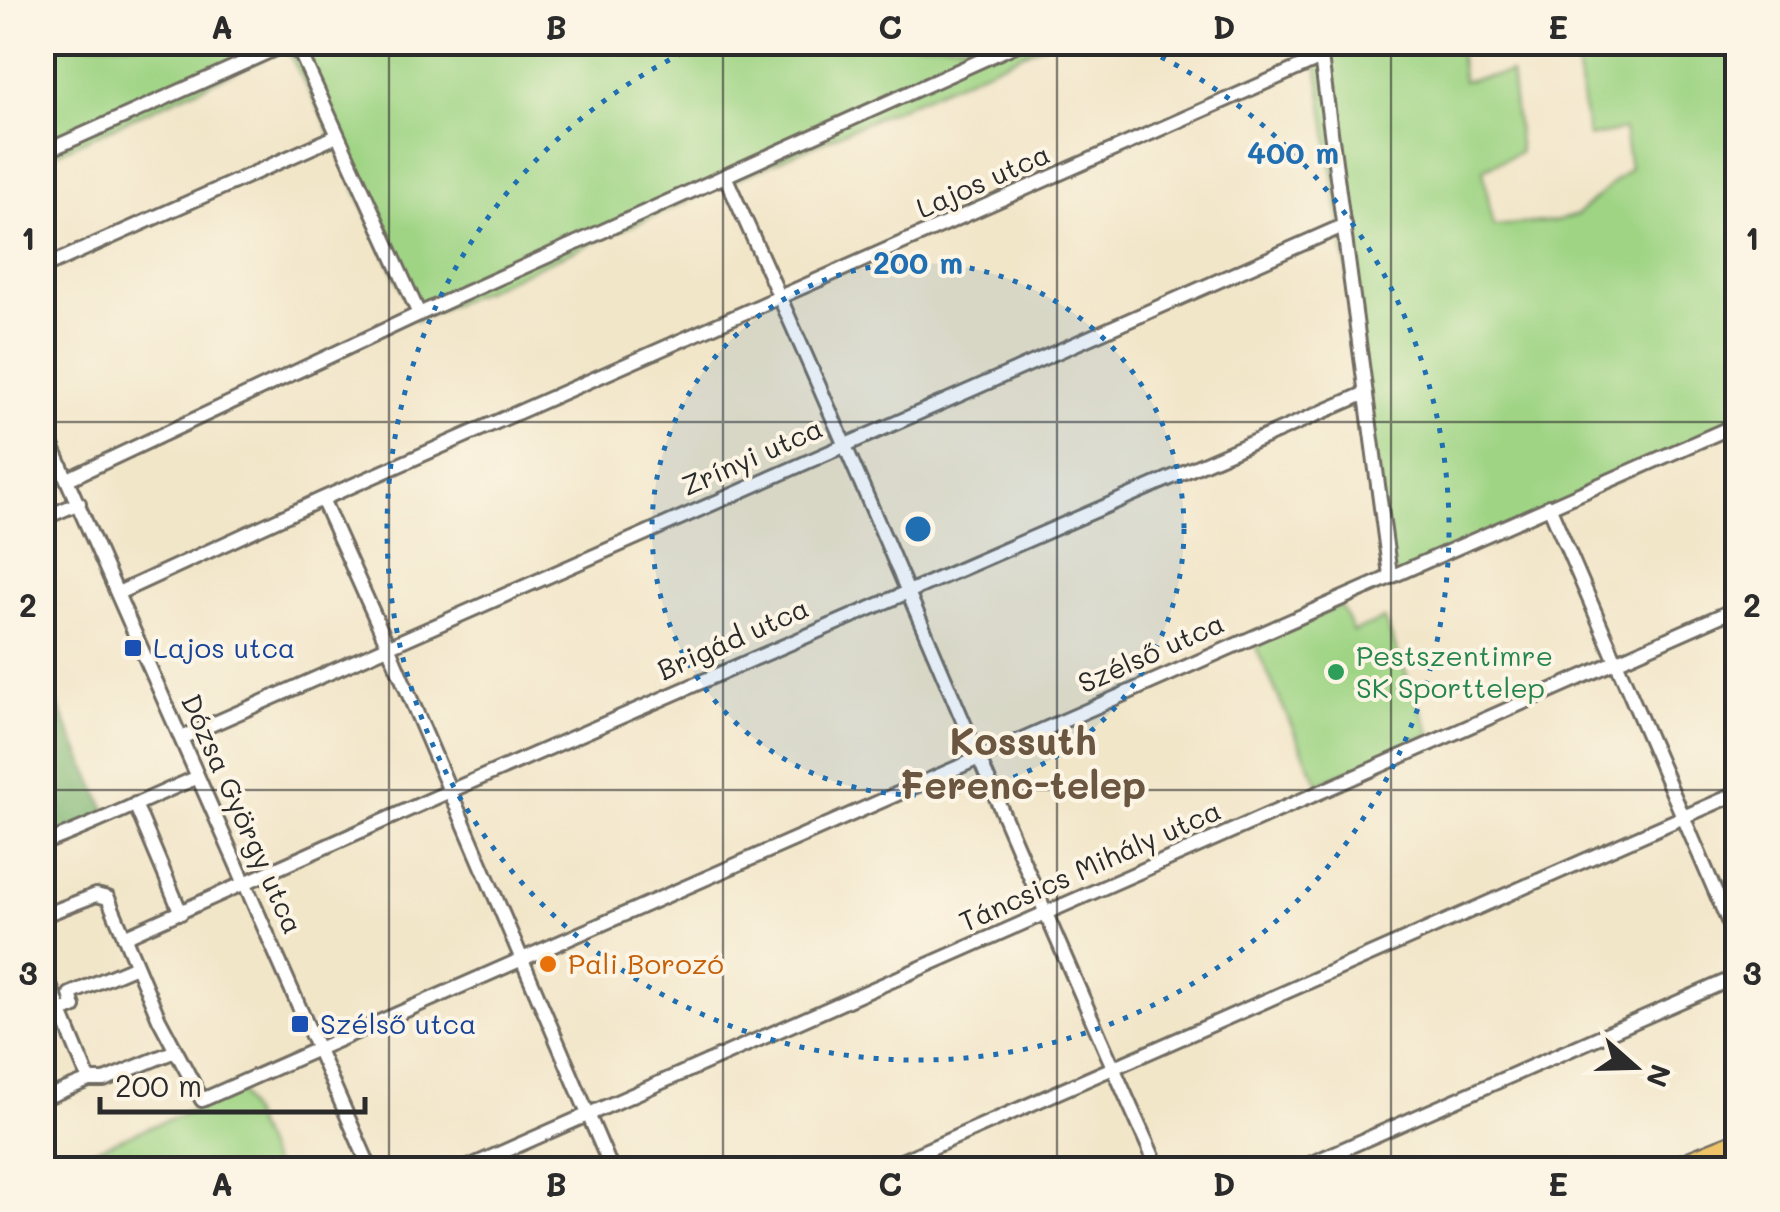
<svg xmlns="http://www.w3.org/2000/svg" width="1780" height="1212" font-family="Mali,sans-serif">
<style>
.green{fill:#9fd484;stroke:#658058;stroke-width:2.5}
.forest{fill:#7fb672;stroke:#55704e;stroke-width:2.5}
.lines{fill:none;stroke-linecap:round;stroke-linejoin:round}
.minor-casing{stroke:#716c62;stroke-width:18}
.major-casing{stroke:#716c62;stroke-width:20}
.minor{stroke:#fff;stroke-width:12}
.major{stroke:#efc469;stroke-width:15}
.rail-casing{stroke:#2b2b2b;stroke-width:6}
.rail{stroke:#fcf5e5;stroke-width:2.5;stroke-dasharray:8;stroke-linecap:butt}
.grid{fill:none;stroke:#2b2b2b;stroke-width:2.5;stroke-opacity:0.55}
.ring{fill:none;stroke:#1f6fb2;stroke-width:5;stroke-dasharray:5 10}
.transit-dot{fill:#1a4fb4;stroke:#fcf5e5;stroke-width:4}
.leisure-dot{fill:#2e9e5b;stroke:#fcf5e5;stroke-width:4}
.food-dot{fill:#e8710a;stroke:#fcf5e5;stroke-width:4}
.labels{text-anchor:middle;stroke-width:8;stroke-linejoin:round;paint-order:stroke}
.street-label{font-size:28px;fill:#2b2b2b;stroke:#fcf5e5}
.transit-label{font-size:28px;fill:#164399;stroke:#fcf5e5;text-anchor:start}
.leisure-label{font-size:28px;fill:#27864d;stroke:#fcf5e5;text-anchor:start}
.food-label{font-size:28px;fill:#c56008;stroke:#fcf5e5;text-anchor:start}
.district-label{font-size:38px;font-weight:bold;fill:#6b5741;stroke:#fcf5e5}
.centre{fill:#1f6fb2;stroke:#fcf5e5;stroke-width:5}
.ring-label{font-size:30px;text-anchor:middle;font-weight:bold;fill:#1f6fb2;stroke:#fcf5e5;stroke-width:8;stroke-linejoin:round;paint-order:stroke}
.neatline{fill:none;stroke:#2b2b2b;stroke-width:4}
.grid-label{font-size:32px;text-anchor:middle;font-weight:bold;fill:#2b2b2b}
</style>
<rect width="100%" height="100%" fill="#fcf5e5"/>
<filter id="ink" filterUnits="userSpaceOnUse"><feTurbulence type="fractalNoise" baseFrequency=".01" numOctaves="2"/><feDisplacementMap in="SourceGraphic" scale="20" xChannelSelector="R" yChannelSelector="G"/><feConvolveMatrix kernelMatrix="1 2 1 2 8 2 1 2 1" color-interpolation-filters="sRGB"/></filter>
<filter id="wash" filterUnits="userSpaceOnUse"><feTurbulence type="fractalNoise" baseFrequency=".0048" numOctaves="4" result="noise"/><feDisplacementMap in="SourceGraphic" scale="40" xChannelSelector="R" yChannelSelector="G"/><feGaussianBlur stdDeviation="2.25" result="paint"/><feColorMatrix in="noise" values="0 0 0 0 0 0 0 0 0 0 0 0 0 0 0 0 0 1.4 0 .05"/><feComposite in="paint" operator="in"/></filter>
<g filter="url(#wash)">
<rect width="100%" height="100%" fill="#f2e6c9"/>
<path class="green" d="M42 43H1047L416 320 324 119 288 51H280L43 159Z
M1314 43H1458L1463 81 1511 73 1520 152 1483 169 1493 226 1558 221 1577 215 1630 168 1624 130 1588 137 1574 43H1737V427L1393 581Z
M1340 605 1353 632 1384 619 1431 734 1318 784 1255 645Z
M240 1091 275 1169 43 1170Z"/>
<path class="forest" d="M42 671 110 819 42 847Z"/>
</g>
<g filter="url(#ink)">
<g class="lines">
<defs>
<path id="minor" d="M1319 42 1390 575
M42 153 279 47H289L301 54 419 314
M726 178C876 506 1010 841 1159 1170
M42 268 337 136
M42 423 371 1170
M68 479 419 314 1022 42
M322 499 388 646 612 1170
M1549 506 1738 944
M42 519 79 503
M118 593 322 499 1321 58
M181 738 1345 225
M135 804 181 913
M42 844C96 824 146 799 198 777
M42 916 96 895 108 898 159 1019 202 1100 1738 424
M124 937 450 791 1366 393
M42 966 89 1080
M42 1010 58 1004
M61 1012 74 1007 70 994 136 966
M42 1099 89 1080H104L175 1051
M462 1170 1738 608
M881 1170 1738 793
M1296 1170 1738 976"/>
<path id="major" d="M1663 1170 1738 1140"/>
</defs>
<use href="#minor" class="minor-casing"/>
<use href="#major" class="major-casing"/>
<use href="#minor" class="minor"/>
<use href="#major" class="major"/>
<defs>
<path id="rail" d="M1720 1170 1738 1163"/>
</defs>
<use href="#rail" class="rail-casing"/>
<use href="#rail" class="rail"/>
</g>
</g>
<path class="grid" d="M389 42V1170M723 42V1170M1057 42V1170M1391 42V1170M42 422H1738M42 790H1738"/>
<circle cx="918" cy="529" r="266" fill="#1f6fb2" fill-opacity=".12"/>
<g class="ring">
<circle cx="918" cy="529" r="266"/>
<path d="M1134 44A531 531 0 1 1 702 44"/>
</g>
<g class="transit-dot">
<rect x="123" y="638" width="20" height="20" rx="5"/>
<rect x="290" y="1014" width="20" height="20" rx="5"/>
</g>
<circle class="leisure-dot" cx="1336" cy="672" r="10"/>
<circle class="food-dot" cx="548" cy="964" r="10"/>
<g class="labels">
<g class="street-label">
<text transform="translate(983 181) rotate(-24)" y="10">Lajos utca</text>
<text transform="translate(752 457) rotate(-24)" y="10">Zrínyi utca</text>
<text transform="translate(733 639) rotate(-24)" y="10">Brigád utca</text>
<text transform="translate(1151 653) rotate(-24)" y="10">Szélső utca</text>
<text transform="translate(242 814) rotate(66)" y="10">Dózsa György utca</text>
<text transform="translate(1090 866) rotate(-24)" y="10">Táncsics Mihály utca</text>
</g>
<g class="transit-label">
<text x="153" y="658">Lajos utca</text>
<text x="320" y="1034">Szélső utca</text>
</g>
<g class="leisure-label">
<text x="1356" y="666">Pestszentimre<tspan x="1356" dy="32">SK Sporttelep</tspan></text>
</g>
<g class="food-label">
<text x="568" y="974">Pali Borozó</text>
</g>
<g class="district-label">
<text x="1023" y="755">Kossuth<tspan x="1023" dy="44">Ferenc-telep</tspan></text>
</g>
</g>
<circle cx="918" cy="529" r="15" class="centre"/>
<g class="ring-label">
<text x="1293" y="164">400 m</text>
<text x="918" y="274">200 m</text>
</g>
<rect width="1780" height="1212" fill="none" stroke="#fcf5e5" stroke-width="110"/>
<g transform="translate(1635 1067) rotate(110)" stroke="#fcf5e5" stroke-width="8" paint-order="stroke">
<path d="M0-8L18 38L0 25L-18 38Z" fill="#2b2b2b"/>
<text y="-15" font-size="28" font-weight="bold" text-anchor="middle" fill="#2b2b2b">N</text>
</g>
<path d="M100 1097v15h265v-15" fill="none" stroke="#2b2b2b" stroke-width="5"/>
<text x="115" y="1097" font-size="30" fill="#2b2b2b" stroke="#fcf5e5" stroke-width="8" paint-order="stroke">200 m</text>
<rect x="55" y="55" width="1670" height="1102" class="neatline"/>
<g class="grid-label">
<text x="222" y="39">A</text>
<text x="556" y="39">B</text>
<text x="890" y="39">C</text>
<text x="1224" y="39">D</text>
<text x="1558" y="39">E</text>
<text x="28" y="250">1</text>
<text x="1752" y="250">1</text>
<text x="28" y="617">2</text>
<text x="1752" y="617">2</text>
<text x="28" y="985">3</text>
<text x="1752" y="985">3</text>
<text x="222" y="1196">A</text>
<text x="556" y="1196">B</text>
<text x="890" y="1196">C</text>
<text x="1224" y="1196">D</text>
<text x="1558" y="1196">E</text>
</g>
</svg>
